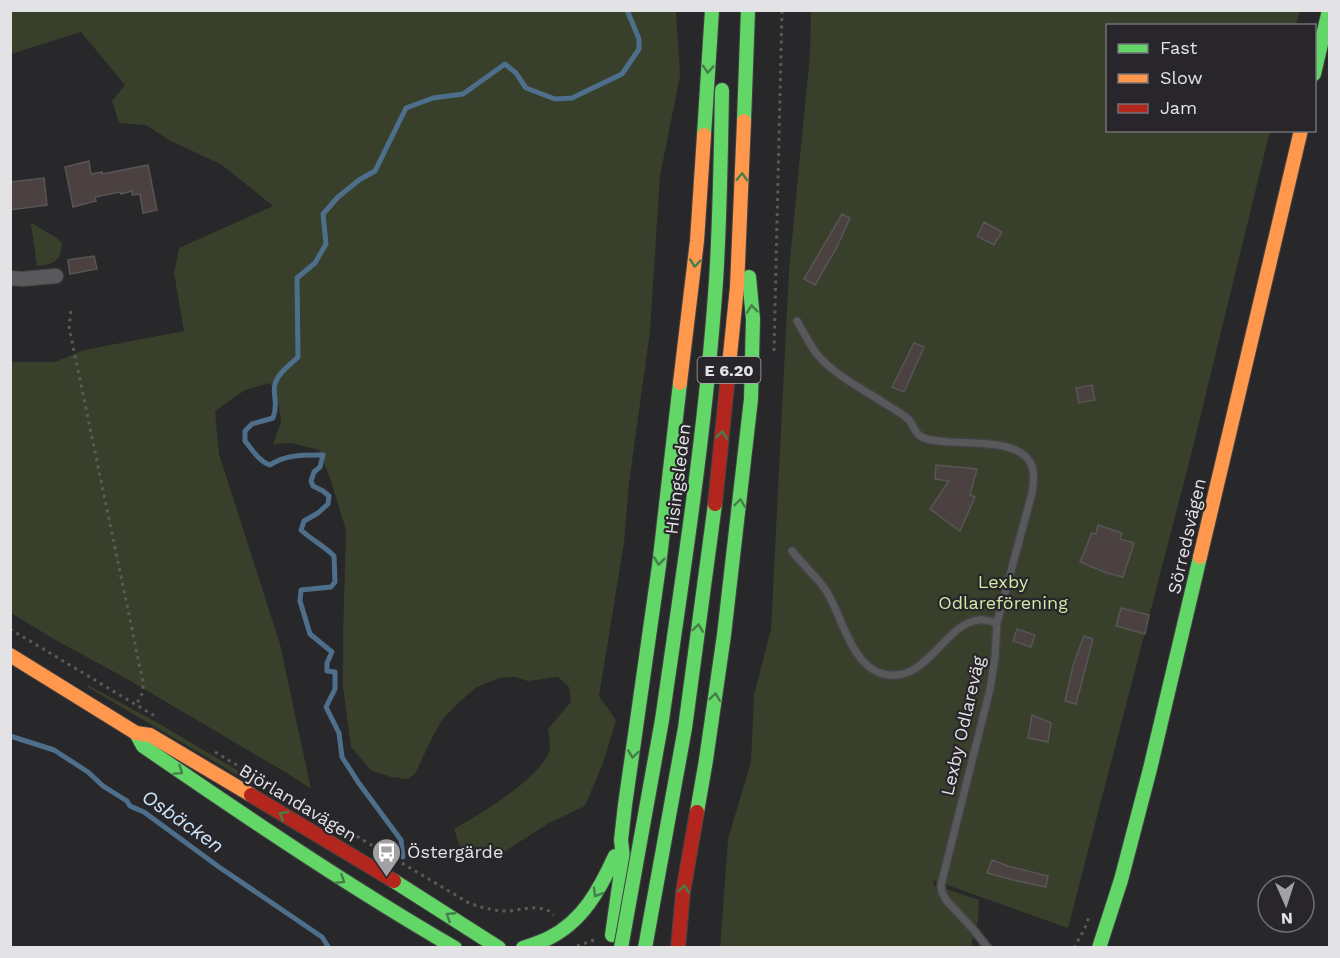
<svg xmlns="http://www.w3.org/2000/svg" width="1340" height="958" font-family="'Work Sans',sans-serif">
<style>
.green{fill:#38402b}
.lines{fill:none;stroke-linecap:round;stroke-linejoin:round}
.stream{stroke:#4d6f8c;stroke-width:5}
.building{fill:#4b4141;stroke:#575556;stroke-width:1.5}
.lane-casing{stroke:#434244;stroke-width:10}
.street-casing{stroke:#434244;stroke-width:16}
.fast-casing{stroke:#434244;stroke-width:16}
.slow-casing{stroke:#434244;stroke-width:16}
.jam-casing{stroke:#434244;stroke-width:16}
.path{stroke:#5a5a5b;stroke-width:3;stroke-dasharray:3 4.5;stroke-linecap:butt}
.lane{stroke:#59595b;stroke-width:7}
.street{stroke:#59595b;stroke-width:14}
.fast{stroke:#63d668;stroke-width:14}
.slow{stroke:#ff974d;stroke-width:14}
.jam{stroke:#b3261e;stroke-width:14}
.fast-bridge-casing{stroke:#434244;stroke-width:16;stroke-linecap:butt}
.fast-bridge{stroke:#63d668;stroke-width:14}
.oneway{stroke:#467e49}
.labels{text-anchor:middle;stroke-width:4.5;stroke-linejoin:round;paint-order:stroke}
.shield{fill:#28262a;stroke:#abaaad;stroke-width:1.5}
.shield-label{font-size:16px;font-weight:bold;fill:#e3e2e5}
.street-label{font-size:18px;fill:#e3e2e5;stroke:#28262a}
.park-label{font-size:18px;fill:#d0e9a3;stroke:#28262a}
.poi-label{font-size:18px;fill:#e3e2e5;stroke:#28262a;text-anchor:start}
.water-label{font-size:20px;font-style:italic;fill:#cce3f8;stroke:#28262a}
</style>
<rect width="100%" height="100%" fill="#282729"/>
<path class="green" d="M11 10 676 11 680 76 660 176 650 331 629 483 624 543 599 696 616 720 603 763 585 806 549 823 499 855 460 847 454 829C480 814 538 780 549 752 551 746 549 736 548 729L571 702 569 687 558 677 528 681 515 677 500 678 477 687 459 702 442 720 430 742 415 774 408 779 391 777 371 770 351 747 343 687V638L346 530 330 478 319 450 292 443 273 444 281 422 278 400 270 383 245 390 215 411 219 454 280 644 311 789 290 775 129 680 52 638 11 613V362H55L84 350 184 331 174 273 179 248 273 206 222 165 169 140 146 125 119 123 112 101 125 85 81 32 11 54Z
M811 11H1300L1296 25 1108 26V130L1270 131 1190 459 1068 928 933 880 934 885 979 900 978 921 971 944 972 947 720 948 728 839 751 762 754 695 771 629 789 270 810 54Z
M33 223C42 231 54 234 62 243 61 262 54 264 37 266L31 224Z
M86 684 158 723 257 782 254 785 89 688Z"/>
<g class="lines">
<path class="stream" d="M10 736 54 750 88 772 103 786 127 801 130 806 144 812 219 867 322 937 329 948
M403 857 401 840 358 782 342 757 339 733 326 707 335 689V672L327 671V663L332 652 310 634 300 601 301 590 331 587 335 582 334 556C324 546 312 540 301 530L304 521 318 513 328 504 329 496 323 491 313 486 311 481 314 472 320 467 323 455C304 455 286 454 270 465 259 461 252 450 245 441V431L252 424 273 418C279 404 272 394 275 384 278 373 290 365 298 357L297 278 315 263 326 244 323 214 338 197 359 180 375 171 406 108 433 98 463 94 505 64 516 73 526 88 555 99 572 98 622 74 639 49V39L627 10"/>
</g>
<path class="building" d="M89 161 91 174 102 172V174L148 165 157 210 143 213 140 194 132 195V191L121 194 120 192 95 197 96 201 73 207 65 167Z
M44 178 47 205 10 210V182Z
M842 214 850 218 837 247 815 285 804 279Z
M984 222 1002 232 994 245 977 236Z
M94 256 97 269 70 274 68 260Z
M914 343 924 347 904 392 892 387Z
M1092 385 1095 400 1079 403 1076 388Z
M936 465 977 469 970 495 975 497 960 531 930 509 949 481 935 479Z
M1098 525 1122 533 1120 539 1134 543 1123 577 1107 573 1080 562 1092 533 1096 534Z
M1121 608 1149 615 1145 634 1116 626Z
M1017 629 1035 635 1031 647 1013 641Z
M1084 636 1093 639 1076 704 1065 701 1073 666Z
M1032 715 1051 723 1048 742 1028 738Z
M992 860 1008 866 1048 876 1046 887 1013 880 987 873Z"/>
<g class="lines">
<defs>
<path id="lane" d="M797 321C803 331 809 343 816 353 832 373 857 386 878 399 887 406 900 411 908 419 914 424 914 434 922 437 948 449 1019 432 1032 466 1035 474 1033 485 1032 493L997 623 995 657 990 689 941 885 942 892 946 900 973 929 988 948
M792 551C802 564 815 575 825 589 842 614 850 665 883 674 927 685 944 623 979 620 985 619 992 622 997 623"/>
<path id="street" d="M10 278 22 279 56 276"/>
<path id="fast" d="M1314 74 1329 10
M744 121 748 10
M704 135 712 10
M662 720C683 574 706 428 716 281 720 218 721 154 722 90
M136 733 143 746C245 816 348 886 455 948
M697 812 706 760 724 635 751 399 753 319 749 277
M394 881 499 948
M612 935 623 858 621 840 625 805 659 566 680 383
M523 948C532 945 541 942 549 938 583 921 600 889 615 856
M645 948 685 728 715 504
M1099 948 1121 880 1150 769 1200 557"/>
<path id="slow" d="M729 365 737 287 744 121
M680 383 697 241 704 135
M1200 557 1301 130
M10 655 136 733 150 735 251 795"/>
<path id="jam" d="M715 504 729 365
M251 795 394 881
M678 948 683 892 697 812"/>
</defs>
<use href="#lane" class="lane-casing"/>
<use href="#street" class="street-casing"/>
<use href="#fast" class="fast-casing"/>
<use href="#slow" class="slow-casing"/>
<use href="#jam" class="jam-casing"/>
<path class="path" d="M71 311 69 327 143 682V692L136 705
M774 351 782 10
M10 629 158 718
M215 752 469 903C480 907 491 910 502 911 519 912 540 901 554 915
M577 946 594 940
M1074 948 1085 928 1089 917"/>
<use href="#lane" class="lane"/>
<use href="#street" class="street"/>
<use href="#fast" class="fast"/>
<use href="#slow" class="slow"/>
<use href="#jam" class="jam"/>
<defs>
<path id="fast-bridge" d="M621 948 662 720"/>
</defs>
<use href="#fast-bridge" class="fast-bridge-casing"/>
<use href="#fast-bridge" class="fast-bridge"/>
</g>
<defs><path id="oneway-chevron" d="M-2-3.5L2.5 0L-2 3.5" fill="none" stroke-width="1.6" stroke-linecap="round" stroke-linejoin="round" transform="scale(1.5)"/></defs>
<g class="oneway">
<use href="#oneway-chevron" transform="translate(708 69) rotate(94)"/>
<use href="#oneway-chevron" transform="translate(742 177) rotate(-88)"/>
<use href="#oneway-chevron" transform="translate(695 263) rotate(96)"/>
<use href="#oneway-chevron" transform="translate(752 309) rotate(-96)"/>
<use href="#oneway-chevron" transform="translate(722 435) rotate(-84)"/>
<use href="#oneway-chevron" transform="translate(740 503) rotate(-83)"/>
<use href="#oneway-chevron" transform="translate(659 561) rotate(97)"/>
<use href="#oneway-chevron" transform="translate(698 628) rotate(-82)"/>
<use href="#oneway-chevron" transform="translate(715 697) rotate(-82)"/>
<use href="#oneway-chevron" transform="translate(633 754) rotate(98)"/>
<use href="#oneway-chevron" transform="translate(179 771) rotate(34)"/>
<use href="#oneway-chevron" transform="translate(283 815) rotate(-149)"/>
<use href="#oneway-chevron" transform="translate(341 880) rotate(33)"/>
<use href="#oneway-chevron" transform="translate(684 889) rotate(-81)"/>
<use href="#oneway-chevron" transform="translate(597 893) rotate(121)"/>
<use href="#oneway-chevron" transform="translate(450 916) rotate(-147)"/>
</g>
<defs>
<symbol id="bus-pin" viewBox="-11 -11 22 30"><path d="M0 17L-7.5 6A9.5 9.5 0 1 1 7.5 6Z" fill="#a2a1a3" stroke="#28262a"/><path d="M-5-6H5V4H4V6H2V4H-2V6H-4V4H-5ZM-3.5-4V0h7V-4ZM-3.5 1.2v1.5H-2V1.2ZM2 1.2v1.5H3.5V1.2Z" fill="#fff"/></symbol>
</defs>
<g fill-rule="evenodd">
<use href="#bus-pin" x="370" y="836" width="33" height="45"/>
</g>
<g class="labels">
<rect class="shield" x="697.5" y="357" width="63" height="26" rx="4.5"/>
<g class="shield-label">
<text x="729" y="376">E 6.20</text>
</g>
<g class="street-label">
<text transform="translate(678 479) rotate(-83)" y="6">Hisingsleden</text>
<text transform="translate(1187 536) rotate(-77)" y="6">Sörredsvägen</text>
<text transform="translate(963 726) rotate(-77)" y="6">Lexby Odlareväg</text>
<text transform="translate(298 803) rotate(31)" y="6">Björlandavägen</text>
</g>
<g class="park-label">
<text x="1003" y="588">Lexby<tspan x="1003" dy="21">Odlareförening</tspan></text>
</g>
<g class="poi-label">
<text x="407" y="858">Östergärde</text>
</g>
<g class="water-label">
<text transform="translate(183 821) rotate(35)" y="7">Osbäcken</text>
</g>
</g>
<rect width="1340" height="958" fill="none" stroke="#e3e2e5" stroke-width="24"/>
<rect x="1106" y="24" width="210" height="108" fill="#28262a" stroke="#737175" stroke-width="1.5"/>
<rect x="1118" y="44" width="30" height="9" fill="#63d668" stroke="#737175" stroke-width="1.5"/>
<text x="1160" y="54" font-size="18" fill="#e3e2e5">Fast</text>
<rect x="1118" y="74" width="30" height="9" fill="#ff974d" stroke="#737175" stroke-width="1.5"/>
<text x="1160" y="84" font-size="18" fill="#e3e2e5">Slow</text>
<rect x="1118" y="104" width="30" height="9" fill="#b3261e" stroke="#737175" stroke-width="1.5"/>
<text x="1160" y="114" font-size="18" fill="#e3e2e5">Jam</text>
<g transform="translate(1286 904) rotate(177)"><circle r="28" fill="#28262a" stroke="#737175" stroke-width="1.5"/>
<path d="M0-4.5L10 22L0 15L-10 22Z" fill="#a2a1a3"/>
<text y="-9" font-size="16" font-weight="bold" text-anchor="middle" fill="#e3e2e5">N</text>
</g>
</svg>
